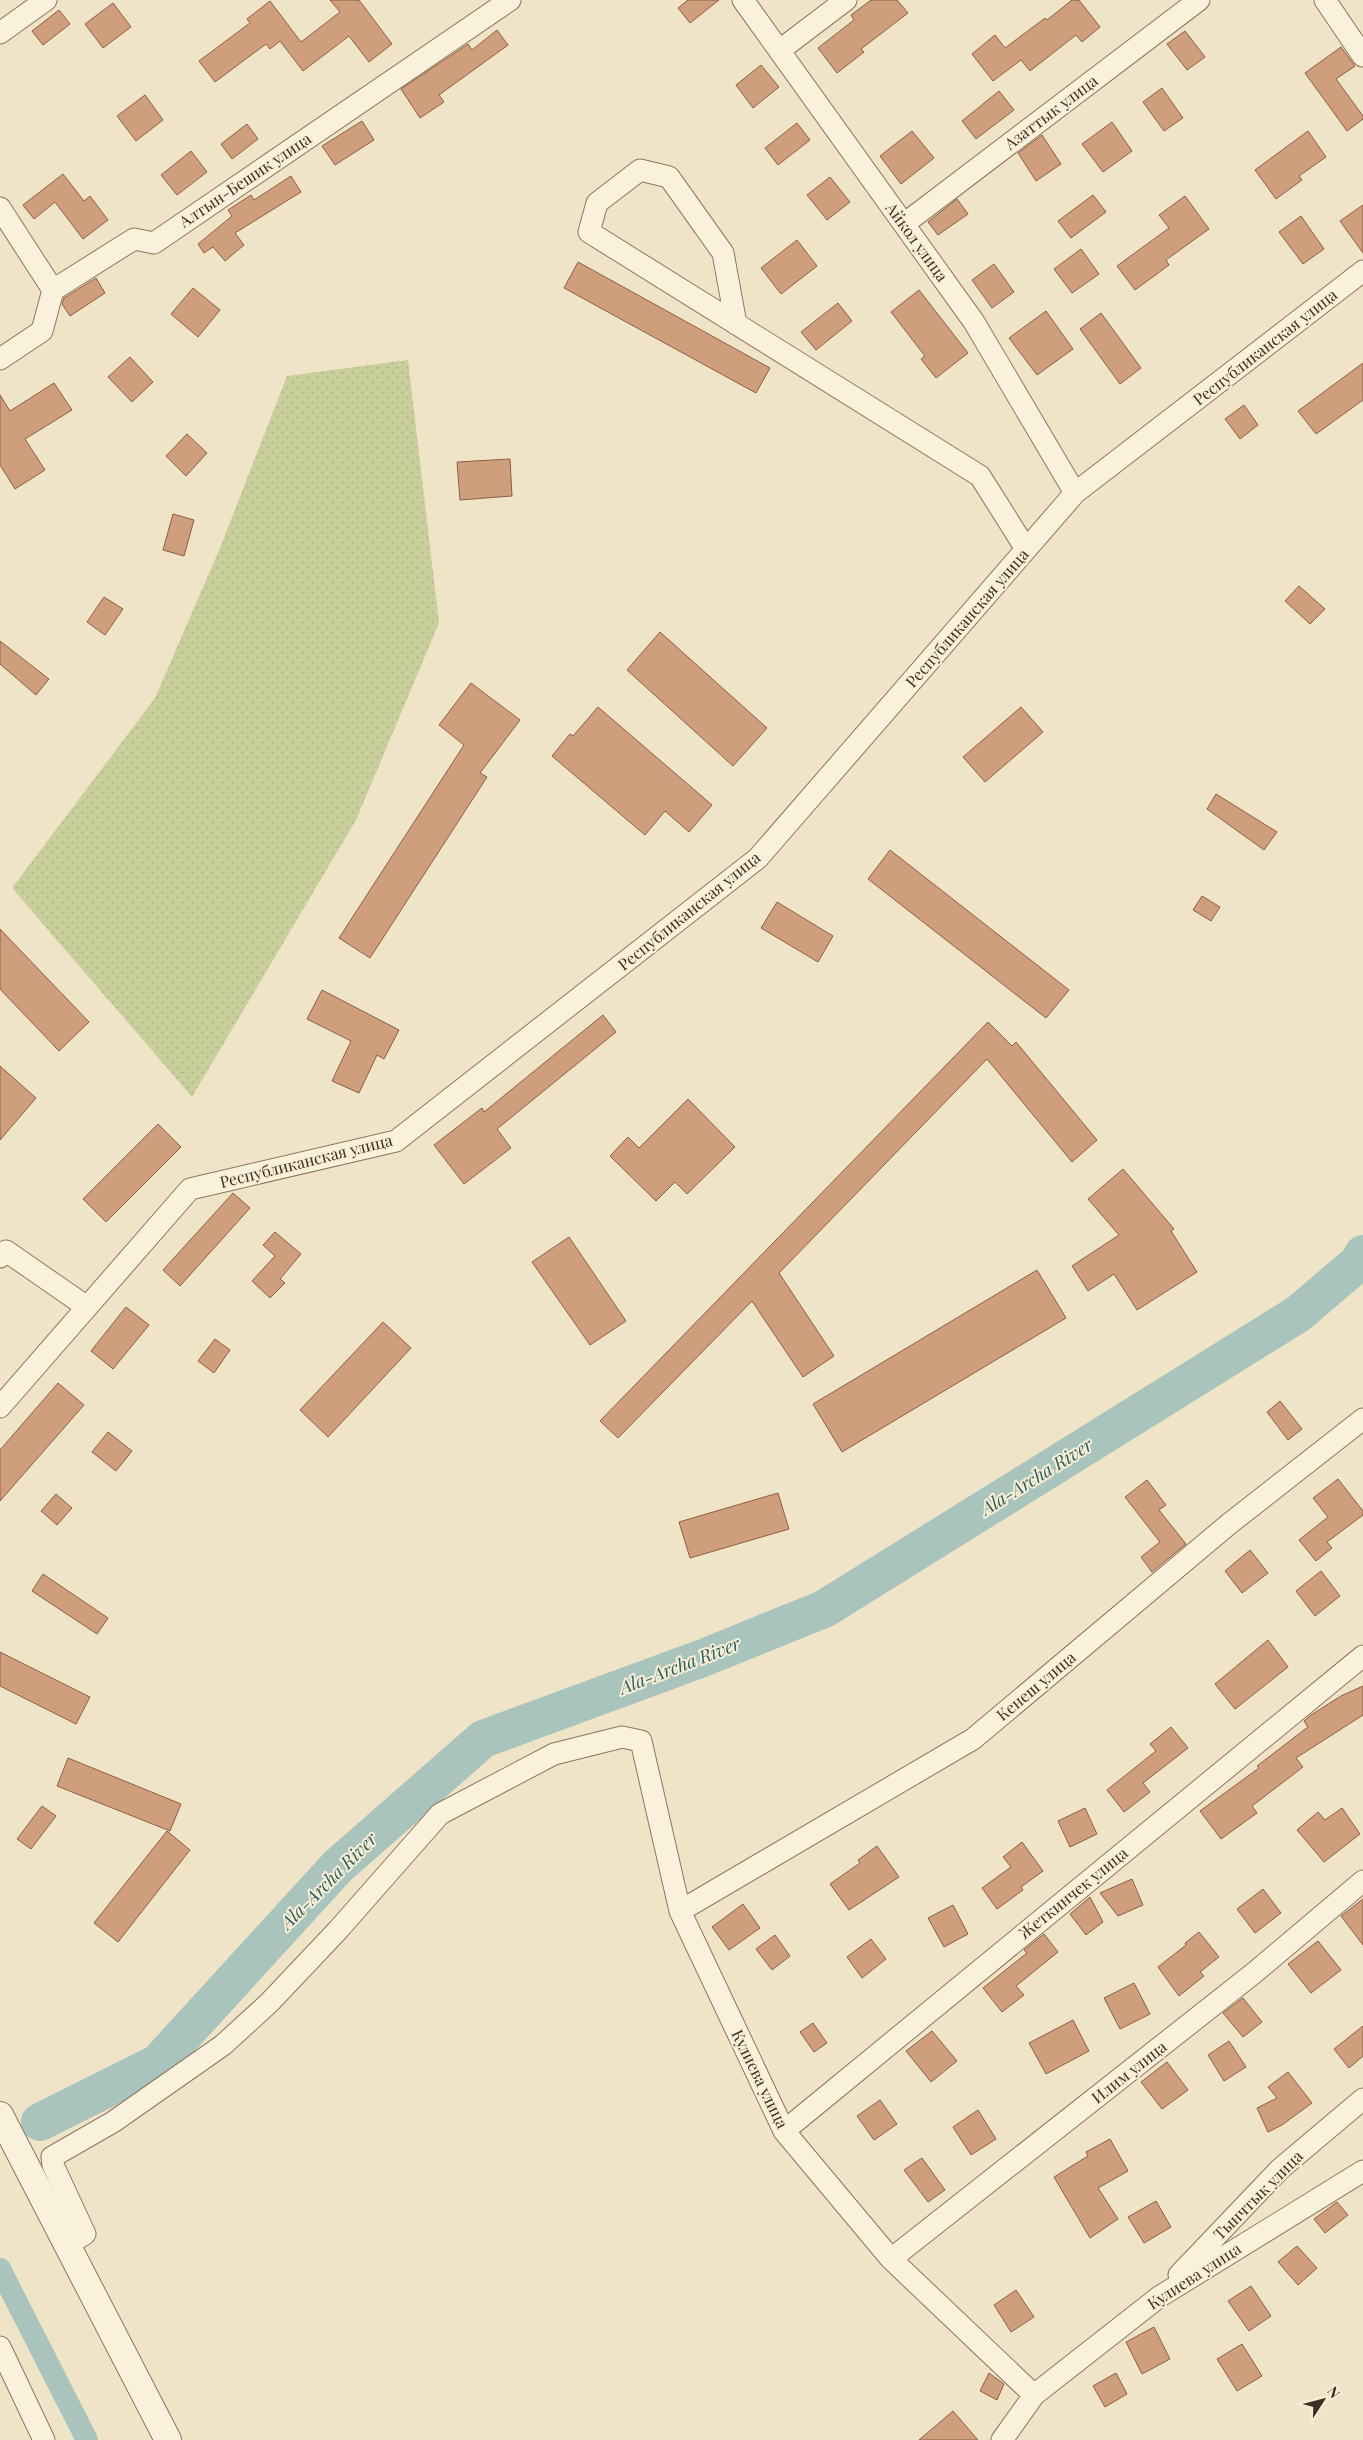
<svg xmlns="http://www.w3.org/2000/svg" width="1363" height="2440" font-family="'Playfair Display',serif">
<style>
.park{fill:url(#park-dots)}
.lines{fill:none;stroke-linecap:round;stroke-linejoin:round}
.canal{stroke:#a9c4bc;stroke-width:22}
.river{stroke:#a9c4bc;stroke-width:38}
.building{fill:#cf9f7d;stroke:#8d5f41}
.minor-casing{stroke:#8d765c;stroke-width:23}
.tertiary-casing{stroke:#8d765c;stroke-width:28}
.minor{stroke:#faf1dc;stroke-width:21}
.tertiary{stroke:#faf1dc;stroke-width:26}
.labels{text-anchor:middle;stroke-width:4;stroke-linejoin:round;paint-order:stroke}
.street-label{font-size:16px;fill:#3d2e20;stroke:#f7eed8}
.water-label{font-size:18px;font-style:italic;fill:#2f5d5a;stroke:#f7eed8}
</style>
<defs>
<pattern id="park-dots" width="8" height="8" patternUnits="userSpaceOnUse" patternTransform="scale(1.25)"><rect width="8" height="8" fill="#c9cf9b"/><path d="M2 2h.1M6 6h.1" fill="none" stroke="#aeb285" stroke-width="1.8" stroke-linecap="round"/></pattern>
</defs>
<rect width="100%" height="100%" fill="#f0e4c8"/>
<path class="park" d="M408 360 439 623 356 820 192 1097 12 888 155 698 220 548 287 376Z"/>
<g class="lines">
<path class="canal" d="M0 2269 87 2440"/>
<path class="river" d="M40 2122 158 2063 338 1866 483 1739 703 1658 824 1609 1298 1314 1359 1262 1363 1254"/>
</g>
<path class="building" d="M330 0H359L392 44 369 62 349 36 303 71 280 41 270 49 266 44 215 82 199 61 250 23 247 19 270 1 301 42 340 12Z
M688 0H719L690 23 678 8Z
M871 0H897L908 13 861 49 864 52 837 73 818 48 854 20 851 15Z
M1072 0H1079L1100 27 1082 42 1076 35 1030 71 1021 60 993 81 972 54 995 35 1005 48 1045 18 1047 20Z
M113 3 131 27 103 48 85 24Z
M59 10 70 24 43 45 32 31Z
M497 30 508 45 439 95 444 102 420 118 401 89 468 44 472 50Z
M1185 31 1205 57 1187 70 1167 44Z
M1341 47 1355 66 1336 79 1363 116V119L1347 131 1305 73Z
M761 65 779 87 753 108 736 85Z
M1162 88 1183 118 1164 131 1143 102Z
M999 91 1014 110 976 139 962 121Z
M145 95 163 120 136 141 117 116Z
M362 121 374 140 335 165 322 146Z
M1112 122 1132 151 1103 172 1082 144Z
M797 123 810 140 778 165 765 148Z
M247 124 258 139 232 159 221 144Z
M912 131 934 158 901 184 880 156Z
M1308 131 1326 157 1299 176 1302 180 1276 199 1255 170Z
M1042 135 1061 164 1036 181 1018 153Z
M191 151 207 172 177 195 161 175Z
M63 174 84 201 90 196 108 220 83 239 55 202 34 219 23 205Z
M291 176 301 192 235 233 244 245 225 261 213 247 204 253 198 244 232 216 228 210 251 195 254 200Z
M830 177 850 202 827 220 807 195Z
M1093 195 1106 212 1071 238 1058 221Z
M1185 196 1209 229 1166 260 1169 265 1135 290 1117 266 1169 228 1159 215Z
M957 199 968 214 938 235 928 222Z
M1363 205V253L1340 221Z
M1301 216 1324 249 1303 264 1279 232Z
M797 240 817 266 781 294 761 268Z
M1081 249 1099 274 1072 293 1054 269Z
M578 262 770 368 756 393 564 288Z
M994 264 1014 292 992 308 972 280Z
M96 278 105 293 70 316 62 304 64 298Z
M193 288 220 310 198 337 171 314Z
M919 290 968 353 936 378 921 359 925 356 891 312Z
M838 303 852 321 816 350 801 332Z
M1046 311 1073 349 1037 375 1009 338Z
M1101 313 1141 368 1120 384 1080 329Z
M130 357 153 382 132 402 108 377Z
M1363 363V400L1316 434 1298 411Z
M54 383 72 410 25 439 45 470 15 489 0 465V395L10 411Z
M1244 405 1258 425 1240 439 1225 419Z
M187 434 207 453 186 476 166 456Z
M510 459 512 496 460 500 457 462Z
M173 514 194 520 184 556 163 550Z
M1299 586 1325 609 1310 624 1285 601Z
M104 597 123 609 105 635 87 622Z
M660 632 767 728 733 766 627 670Z
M0 641 49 679 36 695 0 664Z
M471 683 520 720 480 773 487 777 370 958 339 938 464 745 439 725Z
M598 707 712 805 689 832 665 811 645 835 552 756 570 734 573 736Z
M1021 707 1043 732 985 782 963 757Z
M1216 794 1277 832 1264 850 1207 809Z
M890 850 1069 990 1046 1018 868 879Z
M1202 896 1220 907 1211 921 1193 910Z
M777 902 833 936 818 962 761 928Z
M0 929 89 1022 59 1051 0 989Z
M322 990 399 1030 384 1059 377 1055 359 1093 332 1081 351 1041 307 1019Z
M603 1015 616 1032 497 1129 511 1148 464 1184 434 1145 482 1108 484 1112Z
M988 1022 1012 1046 1016 1042 1097 1140 1072 1162 987 1059 779 1273 834 1356 803 1377 752 1301 618 1438 600 1421Z
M0 1066 36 1098 0 1140Z
M688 1099 735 1147 687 1194 675 1182 656 1201 610 1156 628 1137 639 1148Z
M158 1124 181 1147 106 1222 83 1199Z
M1123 1169 1174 1229 1171 1231 1197 1272 1137 1310 1114 1274 1088 1291 1072 1266 1119 1235 1088 1199Z
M233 1193 250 1208 180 1286 163 1270Z
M275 1232 301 1254 280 1279 285 1283 270 1298 252 1281 275 1256 263 1245Z
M569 1237 626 1321 590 1345 532 1262Z
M1037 1270 1066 1318 842 1452 813 1404Z
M126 1307 149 1325 113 1369 91 1351Z
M383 1322 411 1348 328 1437 300 1410Z
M215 1339 230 1350 214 1373 198 1361Z
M58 1383 84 1405 0 1501V1450Z
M1280 1401 1302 1429 1288 1440 1267 1412Z
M108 1432 132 1451 116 1471 92 1452Z
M1338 1479 1363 1511V1515L1327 1542 1332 1548 1316 1561 1299 1540 1328 1517 1313 1498Z
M1147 1480 1166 1505 1159 1510 1186 1544 1152 1572 1141 1557 1160 1542 1125 1497Z
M778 1493 789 1529 690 1558 679 1522Z
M56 1494 72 1508 57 1525 41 1511Z
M1250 1550 1268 1573 1242 1593 1225 1571Z
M1321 1571 1340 1596 1315 1616 1296 1591Z
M43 1574 108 1618 97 1634 32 1591Z
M1268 1640 1288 1667 1235 1709 1215 1684Z
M0 1652 90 1697 76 1724 0 1686Z
M1363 1686V1715L1296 1758 1303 1767 1252 1806 1257 1813 1221 1839 1200 1811 1259 1768 1257 1766 1308 1727 1304 1721 1311 1715 1341 1696Z
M1171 1727 1188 1748 1143 1783 1150 1792 1124 1812 1107 1790 1156 1751 1150 1744Z
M68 1758 181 1804 170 1831 57 1786Z
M42 1806 56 1816 31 1849 17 1839Z
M1085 1808 1097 1834 1070 1847 1058 1821Z
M1342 1808 1360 1834 1324 1862 1297 1830 1318 1812 1325 1820Z
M167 1831 190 1850 118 1942 94 1923Z
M1022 1842 1043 1871 1021 1887 1023 1890 997 1909 982 1888 1011 1867 1003 1857Z
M877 1846 899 1877 849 1910 830 1884 860 1863 858 1860Z
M1132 1879 1143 1905 1118 1916 1100 1893Z
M1263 1889 1281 1913 1255 1933 1237 1909Z
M1090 1897 1103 1922 1086 1935 1070 1914Z
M1363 1899V1945L1341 1916Z
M743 1904 760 1928 729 1950 712 1927Z
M953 1905 968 1934 944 1947 928 1918Z
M1199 1932 1219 1957 1200 1972 1204 1976 1179 1996 1158 1967 1186 1945 1185 1943Z
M1044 1934 1058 1952 1016 1986 1024 1995 1002 2012 983 1988 1027 1953 1024 1950Z
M775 1935 790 1956 772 1970 756 1949Z
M871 1939 886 1959 862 1978 847 1957Z
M1318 1941 1341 1970 1311 1993 1288 1964Z
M1134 1983 1150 2014 1120 2029 1104 1998Z
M1243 1998 1262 2022 1243 2037 1223 2013Z
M1073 2020 1089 2051 1046 2074 1029 2043Z
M813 2023 827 2043 814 2052 800 2032Z
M1363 2026V2056L1349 2068 1334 2049Z
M932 2031 957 2061 931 2082 906 2051Z
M1229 2041 1246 2067 1224 2081 1208 2055Z
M1167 2062 1188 2090 1162 2109 1141 2082Z
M1288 2072 1312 2103 1282 2125 1268 2132 1257 2108 1277 2098 1268 2087Z
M880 2100 897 2124 874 2140 857 2116Z
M978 2110 996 2139 971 2155 953 2127Z
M1110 2139 1128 2171 1098 2188 1118 2219 1090 2238 1054 2177 1088 2156 1086 2152Z
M922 2158 945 2190 928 2202 904 2170Z
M1156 2201 1171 2227 1144 2243 1128 2217Z
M1337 2202 1348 2215 1325 2233 1314 2219Z
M1297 2246 1317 2268 1298 2285 1278 2262Z
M1251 2286 1271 2316 1249 2331 1228 2301Z
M1016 2290 1034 2317 1011 2332 994 2305Z
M1154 2327 1170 2359 1142 2374 1126 2342Z
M1242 2344 1262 2376 1237 2391 1217 2359Z
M989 2373 1004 2384 997 2400 980 2391Z
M1116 2373 1127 2394 1105 2407 1093 2386Z
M953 2411 978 2440H919Z"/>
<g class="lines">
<defs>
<path id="minor" d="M743 0 974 322 1075 493
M1325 0 1363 56
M0 33 46 0
M780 50 846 0
M0 208 53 290
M904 224 1199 0
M736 324 723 253 669 177 640 170 597 203 589 232 980 476 1026 549
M0 359 42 331 53 290 134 239 154 243 510 0
M0 1257 6 1251 87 1307
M0 1407 190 1189 396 1141 758 858 1075 493 1363 271
M680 1911 973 1739 1229 1524 1363 1419
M784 2131 1363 1656
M67 2245 85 2234 53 2165 52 2157 113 2122 223 2045 269 2003 338 1930 440 1814 554 1754 622 1737 641 1741 680 1911 784 2131 891 2259 1034 2395
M891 2259 1254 1973 1363 1881
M1179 2275 1280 2169 1363 2099
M0 2347 44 2440
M1002 2440 1034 2395 1159 2297 1363 2171"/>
<path id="tertiary" d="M0 2115 168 2440"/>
</defs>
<use href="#minor" class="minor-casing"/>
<use href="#tertiary" class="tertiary-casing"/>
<use href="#minor" class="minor"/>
<use href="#tertiary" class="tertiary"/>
</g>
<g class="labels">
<g class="street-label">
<text transform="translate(1051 112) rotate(-37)" y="6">Азаттык улица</text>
<text transform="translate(245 180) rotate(-34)" y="6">Алтын-Бешик улица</text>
<text transform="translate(917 242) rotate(54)" y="6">Айкол улица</text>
<text transform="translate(1265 347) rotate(-38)" y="6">Республиканская улица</text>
<text transform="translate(967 618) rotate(-49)" y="6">Республиканская улица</text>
<text transform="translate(689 911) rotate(-39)" y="6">Республиканская улица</text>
<text transform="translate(306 1161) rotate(-14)" y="6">Республиканская улица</text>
<text transform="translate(1036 1686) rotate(-40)" y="6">Кенеш улица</text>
<text transform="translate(1073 1893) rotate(-39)" y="6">Жеткинчек улица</text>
<text transform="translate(1129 2072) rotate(-38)" y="6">Илим улица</text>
<text transform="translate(760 2079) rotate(64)" y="6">Кулиева улица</text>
<text transform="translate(1258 2195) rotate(-45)" y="6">Тынчтык улица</text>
<text transform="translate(1194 2276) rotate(-33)" y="6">Кулиева улица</text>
</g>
<g class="water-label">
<text transform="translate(1037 1477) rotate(-32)" y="6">Ala-Archa River</text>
<text transform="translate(680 1666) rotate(-21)" y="6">Ala-Archa River</text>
<text transform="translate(329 1881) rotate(-45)" y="6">Ala-Archa River</text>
</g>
</g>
<g transform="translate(1323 2400) rotate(54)" stroke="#f7eed8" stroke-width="4" paint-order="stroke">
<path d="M0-4L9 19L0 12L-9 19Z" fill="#3d2e20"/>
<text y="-8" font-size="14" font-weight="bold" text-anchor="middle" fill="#3d2e20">N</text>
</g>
</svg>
